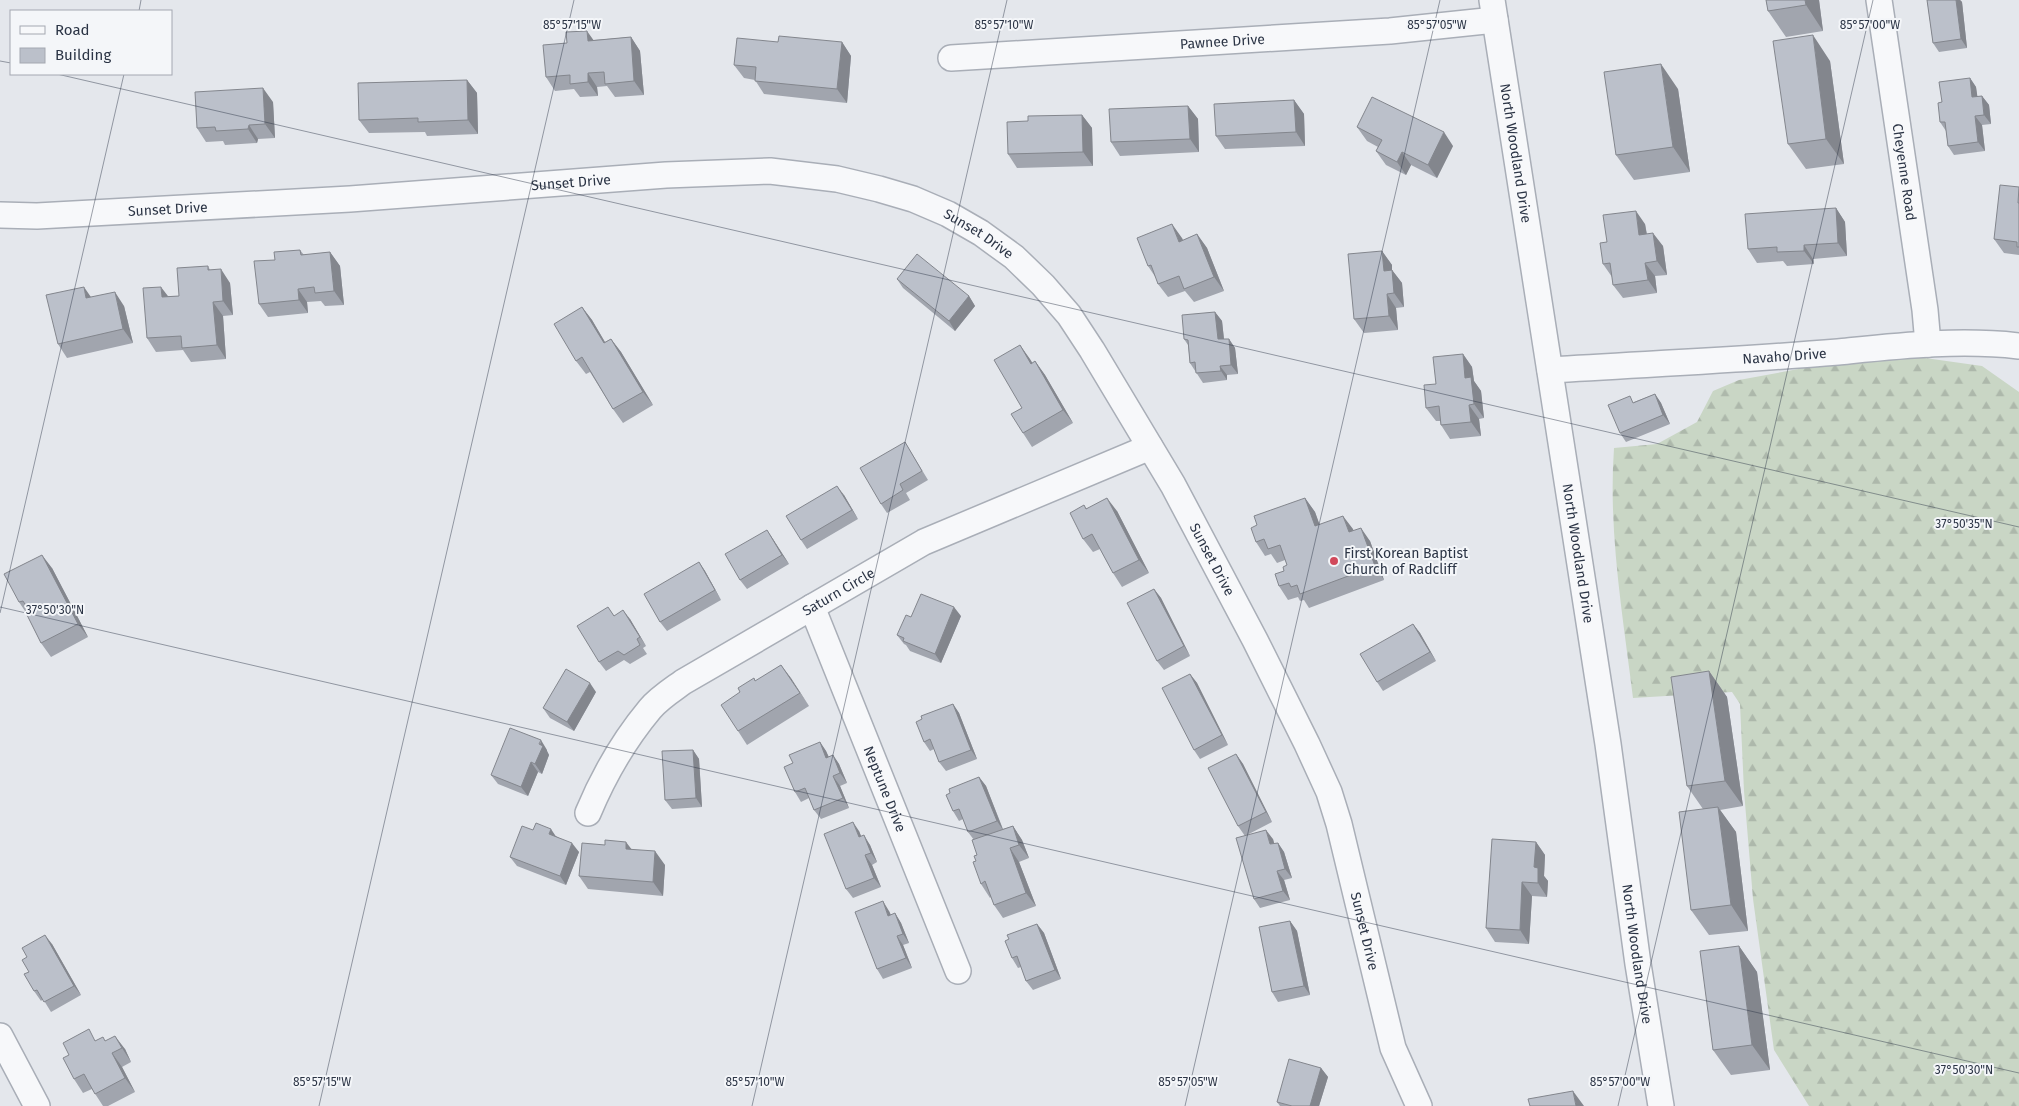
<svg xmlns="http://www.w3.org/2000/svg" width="2019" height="1106" font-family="'Fira Sans',sans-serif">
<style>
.forest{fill:url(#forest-firs)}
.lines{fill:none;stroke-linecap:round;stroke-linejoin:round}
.minor-casing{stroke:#a9aeb7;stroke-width:28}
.minor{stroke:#f7f8fa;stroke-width:25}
.wall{fill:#a1a5ae}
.shaded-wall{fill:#83868d}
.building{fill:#bbc0ca;stroke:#83868d}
.ticks{fill:none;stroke:#2b3445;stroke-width:1;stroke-opacity:0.45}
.poi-dot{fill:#d1495b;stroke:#f4f6f9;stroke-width:2}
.labels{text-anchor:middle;stroke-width:4;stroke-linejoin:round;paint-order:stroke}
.street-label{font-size:14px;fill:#2b3445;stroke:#f4f6f9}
.poi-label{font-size:14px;fill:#2b3445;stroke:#f4f6f9;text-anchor:start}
.ticks-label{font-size:12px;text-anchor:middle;fill:#2b3445;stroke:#f4f6f9;stroke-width:4;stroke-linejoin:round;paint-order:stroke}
</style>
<defs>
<pattern id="forest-firs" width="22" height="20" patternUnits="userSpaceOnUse" patternTransform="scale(1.25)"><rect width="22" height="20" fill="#c9d6c5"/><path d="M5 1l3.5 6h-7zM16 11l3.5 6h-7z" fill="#adb8ab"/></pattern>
</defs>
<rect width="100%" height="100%" fill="#e4e7ec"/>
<path class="forest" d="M1918 357 1982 366 2019 392V1106H1809L1774 1050 1753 899 1744 791 1740 704 1732 692 1633 698C1623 616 1608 532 1614 448L1657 444 1697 422 1713 391 1739 380 1820 365Z"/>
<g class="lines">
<defs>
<g id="minor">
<path id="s1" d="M1492 0 1608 744 1638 964 1661 1106"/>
<path id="s2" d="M1879 0 1925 310 1928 344"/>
<path id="s3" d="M951 58 1390 31 1495 20"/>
<path id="s4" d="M0 215 37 216 350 199 666 175 770 171 837 179 879 189 913 199 948 214 981 233 1014 257 1043 285 1069 315 1092 350 1173 485 1255 640 1307 744 1329 792 1339 824 1393 1048 1419 1106"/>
<path id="s5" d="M1550 370C1646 364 1742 360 1838 352 1898 346 1958 339 2019 346"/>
<path id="s6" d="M812 607 958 971"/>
<path id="s7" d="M588 813C603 777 625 739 650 709 659 698 672 690 683 682L924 542 1150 447"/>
<path d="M0 1036 37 1106"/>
</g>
</defs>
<use href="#minor" class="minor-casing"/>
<use href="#minor" class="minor"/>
</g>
<path class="wall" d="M1766 0H1819L1823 31 1786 37 1768 11Z
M1927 0H1960L1962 2 1967 48 1939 52 1933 43Z
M631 37 640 51 644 95 615 97 607 86 597 87 598 96 580 97 574 89 555 91 546 77 594 40Z
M778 42H842L851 56 847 103 764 94 755 80 744 78 734 65Z
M1830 61 1844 164 1806 169 1788 144Z
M1970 78 1976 87 1977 97 1982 96 1989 105 1991 124 1982 125 1985 151 1954 155 1948 146 1946 131 1940 122 1942 102Z
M467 80 477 93 478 134 427 136 425 132 369 133 359 120Z
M1678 89 1690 172 1634 180 1616 155Z
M1294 100 1304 114 1305 146 1225 149 1216 136Z
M273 102 275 138 258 139 257 143 225 145 223 141 206 142 197 128Z
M1188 106 1198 119 1199 152 1120 156 1111 142Z
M1082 115 1092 128 1093 166 1017 168 1008 154 1028 121Z
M1357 127 1453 146 1437 178 1411 165 1406 175 1386 165 1376 151 1378 147 1367 141Z
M2019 187V255L2004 253 1994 239Z
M1836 208 1845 222 1847 256 1813 259 1814 264 1787 266 1783 261 1757 263 1748 249Z
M1645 224 1647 234 1663 246 1667 275 1655 276 1657 293 1623 298 1613 285 1612 277 1603 264 1607 242Z
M1197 234 1207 248 1224 291 1194 302 1185 291 1168 297 1158 284 1156 278 1148 266 1182 238 1183 240Z
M300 250 304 255 330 252 340 266 344 305 325 306 321 301 307 302 308 313 268 317 259 304 275 260Z
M1382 251 1392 265V270L1402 283 1404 307 1396 308 1398 330 1364 333 1354 319Z
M208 266 210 270 230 283 233 315 223 316 226 359 191 362 183 350 156 352 147 338 168 296H179Z
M897 279 969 296 975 306 955 331 903 288Z
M91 297 124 306 133 343 67 358 58 344Z
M582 307 592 320 605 342 611 339 621 352 653 405 623 423 613 409 590 372 586 374 576 361Z
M1215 312 1222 321 1224 339H1229L1235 348 1238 374 1227 375V380L1203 383 1190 363 1188 345 1184 339Z
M1020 345 1032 363 1035 361 1045 375 1073 423 1032 447 1023 433Z
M1463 354 1472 367 1474 381 1481 391 1484 418 1479 419 1481 436 1450 439 1441 425 1440 421H1436L1426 408 1436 384Z
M1655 394 1661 403 1670 424 1626 442 1620 433 1634 402Z
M905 442 911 452 928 480 906 493 910 500 887 513 881 504Z
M844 495 858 519 807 549 801 540Z
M1305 498 1315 512 1319 524 1353 529V530L1370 541 1384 580 1309 608 1304 600 1300 601 1298 597 1288 600 1279 586 1287 565 1285 560 1277 563 1271 554 1265 556 1256 542 1257 525Z
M1084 505 1086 508 1117 511 1149 573 1122 587 1113 573 1100 549 1093 552 1083 539Z
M767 530 789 564 747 589 740 580Z
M699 562 705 571 721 600 667 631 660 622Z
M52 568 88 637 51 657 41 643 25 611 19 602Z
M1154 589 1161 598 1190 656 1164 670 1157 661Z
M608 607 614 616 630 619 646 646 643 648 647 654 630 664 624 660 606 671 599 662Z
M961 616 941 663 910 651 906 645 904 644 897 635 911 617Z
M1413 624 1420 633 1436 661 1383 691 1377 682Z
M781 665 809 706 747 745 738 731 740 692 756 681Z
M1709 671 1727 697 1743 806 1720 810 1736 832 1748 931 1709 935 1691 910 1703 809 1687 786Z
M1190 674 1197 683 1228 745 1200 759 1194 750Z
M596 692 574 731 550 718 543 708Z
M953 704 959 713 977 759 946 771 939 762 934 749 930 751 924 742 922 719Z
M820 742 826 751 829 757 833 755 839 764 847 783 840 786 849 808 821 819 814 810 809 798 801 802 795 792 793 763Z
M547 750V751L549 755 542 774 538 772 528 796 498 784 491 775Z
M693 750 699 759 702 807 672 809 665 800Z
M1236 754 1243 764 1272 822 1245 836 1238 826Z
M979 777 986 786 1003 829 1013 826 1022 840 1029 858 1019 862 1036 906 1003 918 994 905 991 897 990 898 981 884 976 861 977 855 974 840 968 832 963 819 959 821 953 811 950 793Z
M533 830 556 836 579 852 566 885 517 866 510 857Z
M859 831 861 836 870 845 877 862 872 865 881 887 853 898 846 889Z
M1273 839 1274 844 1278 843 1284 852 1292 878 1284 880 1290 900 1260 908 1254 899Z
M1536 842 1545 855 1544 876 1548 881 1547 897 1532 896 1529 944 1495 942 1486 928Z
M631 849 665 865 663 896 588 889 579 876Z
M889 911 891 915 895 913 901 923 909 943 903 945 912 968 883 979 877 969Z
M1290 921 1297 931 1310 995 1278 1002 1272 992Z
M1037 924 1044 933 1061 979 1033 990 1026 981 1021 967 1018 968 1012 958 1009 939Z
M52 944 81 995 51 1012 43 999 41 1001 34 991 29 972Z
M1739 946 1757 972 1770 1070 1731 1075 1713 1050Z
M97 1040 106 1041 125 1049 131 1062 122 1067 135 1092 108 1106H103L92 1089 83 1093 74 1079Z
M1321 1068 1328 1077 1319 1106H1280L1277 1102Z"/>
<path class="shaded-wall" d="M1805 0H1819L1823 31 1806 5Z
M1956 0H1960L1962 2 1967 48 1961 39Z
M587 31 597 45 588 41Z
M1813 35 1830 61 1844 164 1826 139Z
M631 37 640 51 644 95 634 81Z
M842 42 851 56 847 103 837 89Z
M1661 64 1678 89 1690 172 1673 147Z
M588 73 597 87 598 96 588 82Z
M1970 78 1976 87 1979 107 1972 97Z
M467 80 477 93 478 134 468 120Z
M263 88 273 102 275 138 265 124Z
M1982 96 1989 105 1991 124 1984 115Z
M1294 100 1304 114 1305 146 1296 132Z
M1188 106 1198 119 1199 152 1190 139Z
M1082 115 1092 128 1093 166 1083 152Z
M1975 116 1982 125 1985 151 1978 142Z
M249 125 258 139 257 143 248 129Z
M1444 132 1453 146 1437 178 1428 165Z
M1402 152 1411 165 1406 175 1397 162Z
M1836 208 1845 222 1847 256 1838 243Z
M1636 211 1645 224 1649 249 1639 235Z
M1172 224 1182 238 1188 255 1179 242Z
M1653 233 1663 246 1667 275 1657 261Z
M1197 234 1207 248 1224 291 1214 277Z
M1804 245 1813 259 1814 264 1804 251Z
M1382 251 1392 265V270L1402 283 1404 307 1394 293 1384 271Z
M330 252 340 266 344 305 334 291Z
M1645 263 1655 276 1657 293 1648 280Z
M221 269 230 283 233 315 223 301Z
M84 287 93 300 86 298Z
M161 287 171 300 162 297Z
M298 289 307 302 308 313 299 300Z
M115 292 124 306 133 343 123 329Z
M1387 294 1396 308 1398 330 1389 316Z
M969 296 975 306 955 331 949 321Z
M213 302 223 316 226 359 217 345Z
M582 307 592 320 613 356 604 343Z
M1215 312 1222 321 1225 349 1218 339Z
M611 339 621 352 653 405 643 392Z
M1229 339 1235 348 1238 374 1231 365Z
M1020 345 1030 359 1041 377 1031 364Z
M1463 354 1472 367 1474 381 1481 391 1484 418 1474 404 1465 378Z
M1035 361 1045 375 1073 423 1063 410Z
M1220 366 1227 375V380L1221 371Z
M1655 394 1661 403 1670 424 1663 415Z
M1469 405 1479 419 1481 436 1471 422Z
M837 486 844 495 858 519 852 510Z
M1107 498 1117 511 1149 573 1139 560Z
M1305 498 1315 512 1325 539 1315 526Z
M1343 516 1353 529 1359 546 1349 532Z
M1361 528 1370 541 1384 580 1375 566Z
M767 530 773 539 789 564 782 555Z
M42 555 52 568 88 637 78 624Z
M699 562 705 571 721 600 715 590Z
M1154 589 1161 598 1190 656 1184 646Z
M954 607 961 616 941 663 935 654Z
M623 610 630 619 646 646 640 637Z
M1413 624 1420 633 1436 661 1430 652Z
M781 665 791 678 809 706 800 693Z
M1709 671 1727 697 1743 806 1725 781Z
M1190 674 1197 683 1228 745 1222 735Z
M590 683 596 692 574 731 567 722Z
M953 704 959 713 977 759 971 750Z
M541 740 547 750V751L549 755 542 774 535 764Z
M820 742 826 751 833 767 826 758Z
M693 750 699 759 702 807 696 798Z
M1236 754 1243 764 1272 822 1266 812Z
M833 755 839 764 847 783 840 773Z
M531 762 538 772 528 796 521 787Z
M833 776 840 786 849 808 843 798Z
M979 777 986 786 1003 830 997 821Z
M1718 807 1736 832 1748 931 1731 905Z
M853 822 859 831 865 846 859 837Z
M1013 826 1022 840 1029 858 1019 845Z
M551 829 557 838 549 834Z
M1266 830 1273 839 1277 854 1270 844Z
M864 835 870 845 877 862 871 853Z
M626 842 636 855 626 849Z
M1536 842 1545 855 1544 876 1548 881 1547 897 1538 883 1534 867Z
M572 843 579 852 566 885 560 876Z
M1278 843 1284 852 1292 878 1285 869Z
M1010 848 1019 862 1036 906 1026 893Z
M655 851 665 865 663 896 653 882Z
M865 855 872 865 881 887 874 878Z
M1277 871 1284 880 1290 900 1283 891Z
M1522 882 1532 896 1529 944 1520 930Z
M883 901 889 911 895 925 888 916Z
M895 913 901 923 909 943 903 934Z
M1290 921 1297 931 1310 995 1304 986Z
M1037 924 1044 933 1061 979 1055 970Z
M45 935 52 944 81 995 74 986Z
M897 936 903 945 912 968 906 958Z
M1739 946 1757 972 1770 1070 1752 1045Z
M115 1036 125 1049 131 1062 122 1048Z
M112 1053 122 1067 135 1092 125 1078Z
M1321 1068 1328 1077 1319 1106H1310Z
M1573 1091 1584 1106H1576Z"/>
<path class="building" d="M1766 0H1805L1806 5 1768 11Z
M1927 0H1956L1961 39 1933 43Z
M587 31 588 41 631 37 634 81 605 84 604 72 588 73V82L570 84V75L546 77 543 45 567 43 566 32Z
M1813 35 1826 139 1788 144 1773 41Z
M779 36 842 42 837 89 755 81 756 67 734 65 737 38 778 42Z
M1661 64 1673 147 1616 155 1604 72Z
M1970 78 1972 97 1982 96 1984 115 1975 116 1978 142 1948 146 1945 122H1940L1938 103 1942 102 1939 82Z
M467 80 468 120 418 122V118L359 120 358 83Z
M263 88 265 124 249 125 248 129 216 131 215 127 197 128 195 92Z
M1372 97 1444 132 1428 165 1402 152 1397 162 1376 151 1382 140 1357 127Z
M1294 100 1296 132 1216 136 1214 104Z
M1188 106 1190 139 1111 142 1109 109Z
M1082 115 1083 152 1008 154 1007 122 1028 121V116Z
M2000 185 2019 187 2018 203H2019V247H2017V242L1994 239Z
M1836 208 1838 243 1804 245V251L1777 252V247L1748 249 1745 214Z
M1636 211 1639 235 1653 233 1657 261 1645 263 1648 280 1613 285 1610 263 1603 264 1600 243 1607 242 1603 215Z
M1172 224 1179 242 1197 234 1214 277 1184 289 1179 276 1158 284 1151 265 1148 266 1137 238Z
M300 250 301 255 330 252 334 291 315 293 314 287 298 289 299 300 259 304 254 261 275 260 274 252Z
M1382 251 1384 271 1392 270 1394 293 1387 294 1389 316 1354 319 1348 254Z
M917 254 969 296 949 321 897 279Z
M208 266V270L221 269 223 301 213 302 217 345 182 348 181 336 147 338 143 288 161 287 162 297 179 296 177 268Z
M84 287 86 298 115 292 123 329 58 344 46 295Z
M582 307 604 343 611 339 643 392 613 409 582 357 576 361 554 324Z
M1215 312 1218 339H1229L1231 365 1220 366 1221 371 1196 373 1195 362 1190 363 1188 340 1184 339 1182 315Z
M1020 345 1031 364 1035 361 1063 410 1023 433 1011 414 1022 408 994 360Z
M1463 354 1465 378 1471 377 1474 404 1469 405 1471 422 1441 425 1439 406 1426 408 1424 385 1436 384 1433 357Z
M1655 394 1663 415 1620 433 1608 405 1630 396 1633 403Z
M905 442 922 471 900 484 903 490 881 504 860 468Z
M837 486 852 510 801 540 786 516Z
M1107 498 1139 560 1113 573 1092 534 1083 539 1070 513 1084 505 1086 509Z
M1305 498 1315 526 1343 516 1349 532 1361 528 1375 566 1300 594 1297 585 1291 587 1289 583 1279 586 1275 574 1284 571 1283 567 1287 565 1280 545 1268 549 1264 539 1256 542 1251 528 1257 525 1254 516Z
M767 530 782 555 740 580 725 554Z
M42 555 78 624 41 643 25 611 28 609 23 601 19 602 4 574Z
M699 562 715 590 660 622 644 594Z
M1154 589 1184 646 1157 661 1127 603Z
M921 594 954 607 935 654 903 641 904 638 897 635 906 615 911 617Z
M608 607 614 616 623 610 640 637 637 639 640 645 624 655 618 651 599 662 577 626Z
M1413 624 1430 652 1377 682 1360 654Z
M781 665 800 693 738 731 721 705 740 692 738 688 754 678 755 681Z
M566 669 590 683 567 722 543 708Z
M1709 671 1725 781 1687 786 1671 677Z
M1190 674 1222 735 1194 750 1162 688Z
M953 704 971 750 939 762 930 739 924 742 916 722 922 719 921 716Z
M510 728 541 740 539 744 543 746 535 764 531 762 521 787 491 775Z
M820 742 826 758 833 755 840 773 833 776 843 798 814 810 805 788 795 792 784 767 793 763 789 755Z
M693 750 696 798 665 800 662 751Z
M1236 754 1266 812 1238 826 1208 768Z
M979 777 997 821 968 832 959 809 953 811 946 795 950 793 949 789Z
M1718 807 1731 905 1691 910 1679 812Z
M853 822 859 837 864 835 871 853 865 855 874 878 846 889 824 834Z
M536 823 551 829 549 834 572 843 560 876 510 857 522 826 533 830Z
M1013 826 1019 845 1010 848 1026 893 994 905 985 881 981 884 973 862 976 861 974 856 977 855 972 840Z
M1266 830 1270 844 1278 843 1285 869 1277 871 1283 891 1254 899 1236 838Z
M1492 839 1536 842 1534 867 1538 868V883L1522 882 1520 930 1486 928Z
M605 840 626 842V849L655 851 653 882 579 876 582 843 605 845Z
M883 901 888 916 895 913 903 934 897 936 906 958 877 969 855 912Z
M1290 921 1304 986 1272 992 1259 927Z
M1037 924 1055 970 1026 981 1017 956 1012 958 1005 941 1009 939 1007 935Z
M45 935 74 986 44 1002 37 990 34 991 24 974 29 972 22 960 27 957 22 948Z
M1739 946 1752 1045 1713 1050 1700 951Z
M89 1029 95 1041 103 1037 105 1041 115 1036 122 1048 112 1053 125 1078 95 1094 84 1074 74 1079 63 1058 69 1055 63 1043Z
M1289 1059 1321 1068 1310 1106H1292L1277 1102Z
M1573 1091 1576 1106H1530L1528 1099Z"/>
<path class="ticks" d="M139 11 141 0M0 61 11 63M57 74 2019 527M0 607 2019 1073M0 613 124 74M319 1106 574 0M752 1106 1007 0M1185 1106 1440 0M1618 1106 1873 0"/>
<circle class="poi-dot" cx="1334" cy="561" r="5"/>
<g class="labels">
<g class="street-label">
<text dy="5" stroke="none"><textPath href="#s3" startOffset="272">Pawnee Drive</textPath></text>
<text dy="5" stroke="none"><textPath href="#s1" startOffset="155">North Woodland Drive</textPath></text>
<text dy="5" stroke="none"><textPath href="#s2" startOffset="174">Cheyenne Road</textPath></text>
<text dy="5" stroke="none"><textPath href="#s4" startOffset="572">Sunset Drive</textPath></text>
<text dy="5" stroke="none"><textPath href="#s4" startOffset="168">Sunset Drive</textPath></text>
<text dy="5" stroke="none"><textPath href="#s4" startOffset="992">Sunset Drive</textPath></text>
<text dy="5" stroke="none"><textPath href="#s5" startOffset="235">Navaho Drive</textPath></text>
<text dy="5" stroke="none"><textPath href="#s1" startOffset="560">North Woodland Drive</textPath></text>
<text dy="5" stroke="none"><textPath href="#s4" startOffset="1398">Sunset Drive</textPath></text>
<text dy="5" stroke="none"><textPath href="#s7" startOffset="344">Saturn Circle</textPath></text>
<text dy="5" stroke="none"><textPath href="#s6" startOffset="196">Neptune Drive</textPath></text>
<text dy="5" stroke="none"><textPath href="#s4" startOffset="1802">Sunset Drive</textPath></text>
<text dy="5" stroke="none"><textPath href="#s1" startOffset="965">North Woodland Drive</textPath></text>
</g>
<g class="poi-label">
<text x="1344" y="558">First Korean Baptist<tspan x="1344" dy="16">Church of Radcliff</tspan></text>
</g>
</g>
<g class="ticks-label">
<text x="572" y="29">85°57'15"W</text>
<text x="1004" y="29">85°57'10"W</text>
<text x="1437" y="29">85°57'05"W</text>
<text x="1870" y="29">85°57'00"W</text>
<text x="1964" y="528">37°50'35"N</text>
<text x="55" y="614">37°50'30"N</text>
<text x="1964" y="1074">37°50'30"N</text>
<text x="322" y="1086">85°57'15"W</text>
<text x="755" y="1086">85°57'10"W</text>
<text x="1188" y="1086">85°57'05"W</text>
<text x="1620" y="1086">85°57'00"W</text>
</g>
<rect x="10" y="10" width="162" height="65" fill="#f4f6f9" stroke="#a4a8b1"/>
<rect x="20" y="26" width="25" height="8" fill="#f7f8fa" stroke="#a4a8b1"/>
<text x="55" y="35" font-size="15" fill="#2b3445">Road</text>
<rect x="20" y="48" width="25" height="15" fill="#bbc0ca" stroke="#a4a8b1"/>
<text x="55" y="60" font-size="15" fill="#2b3445">Building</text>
</svg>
